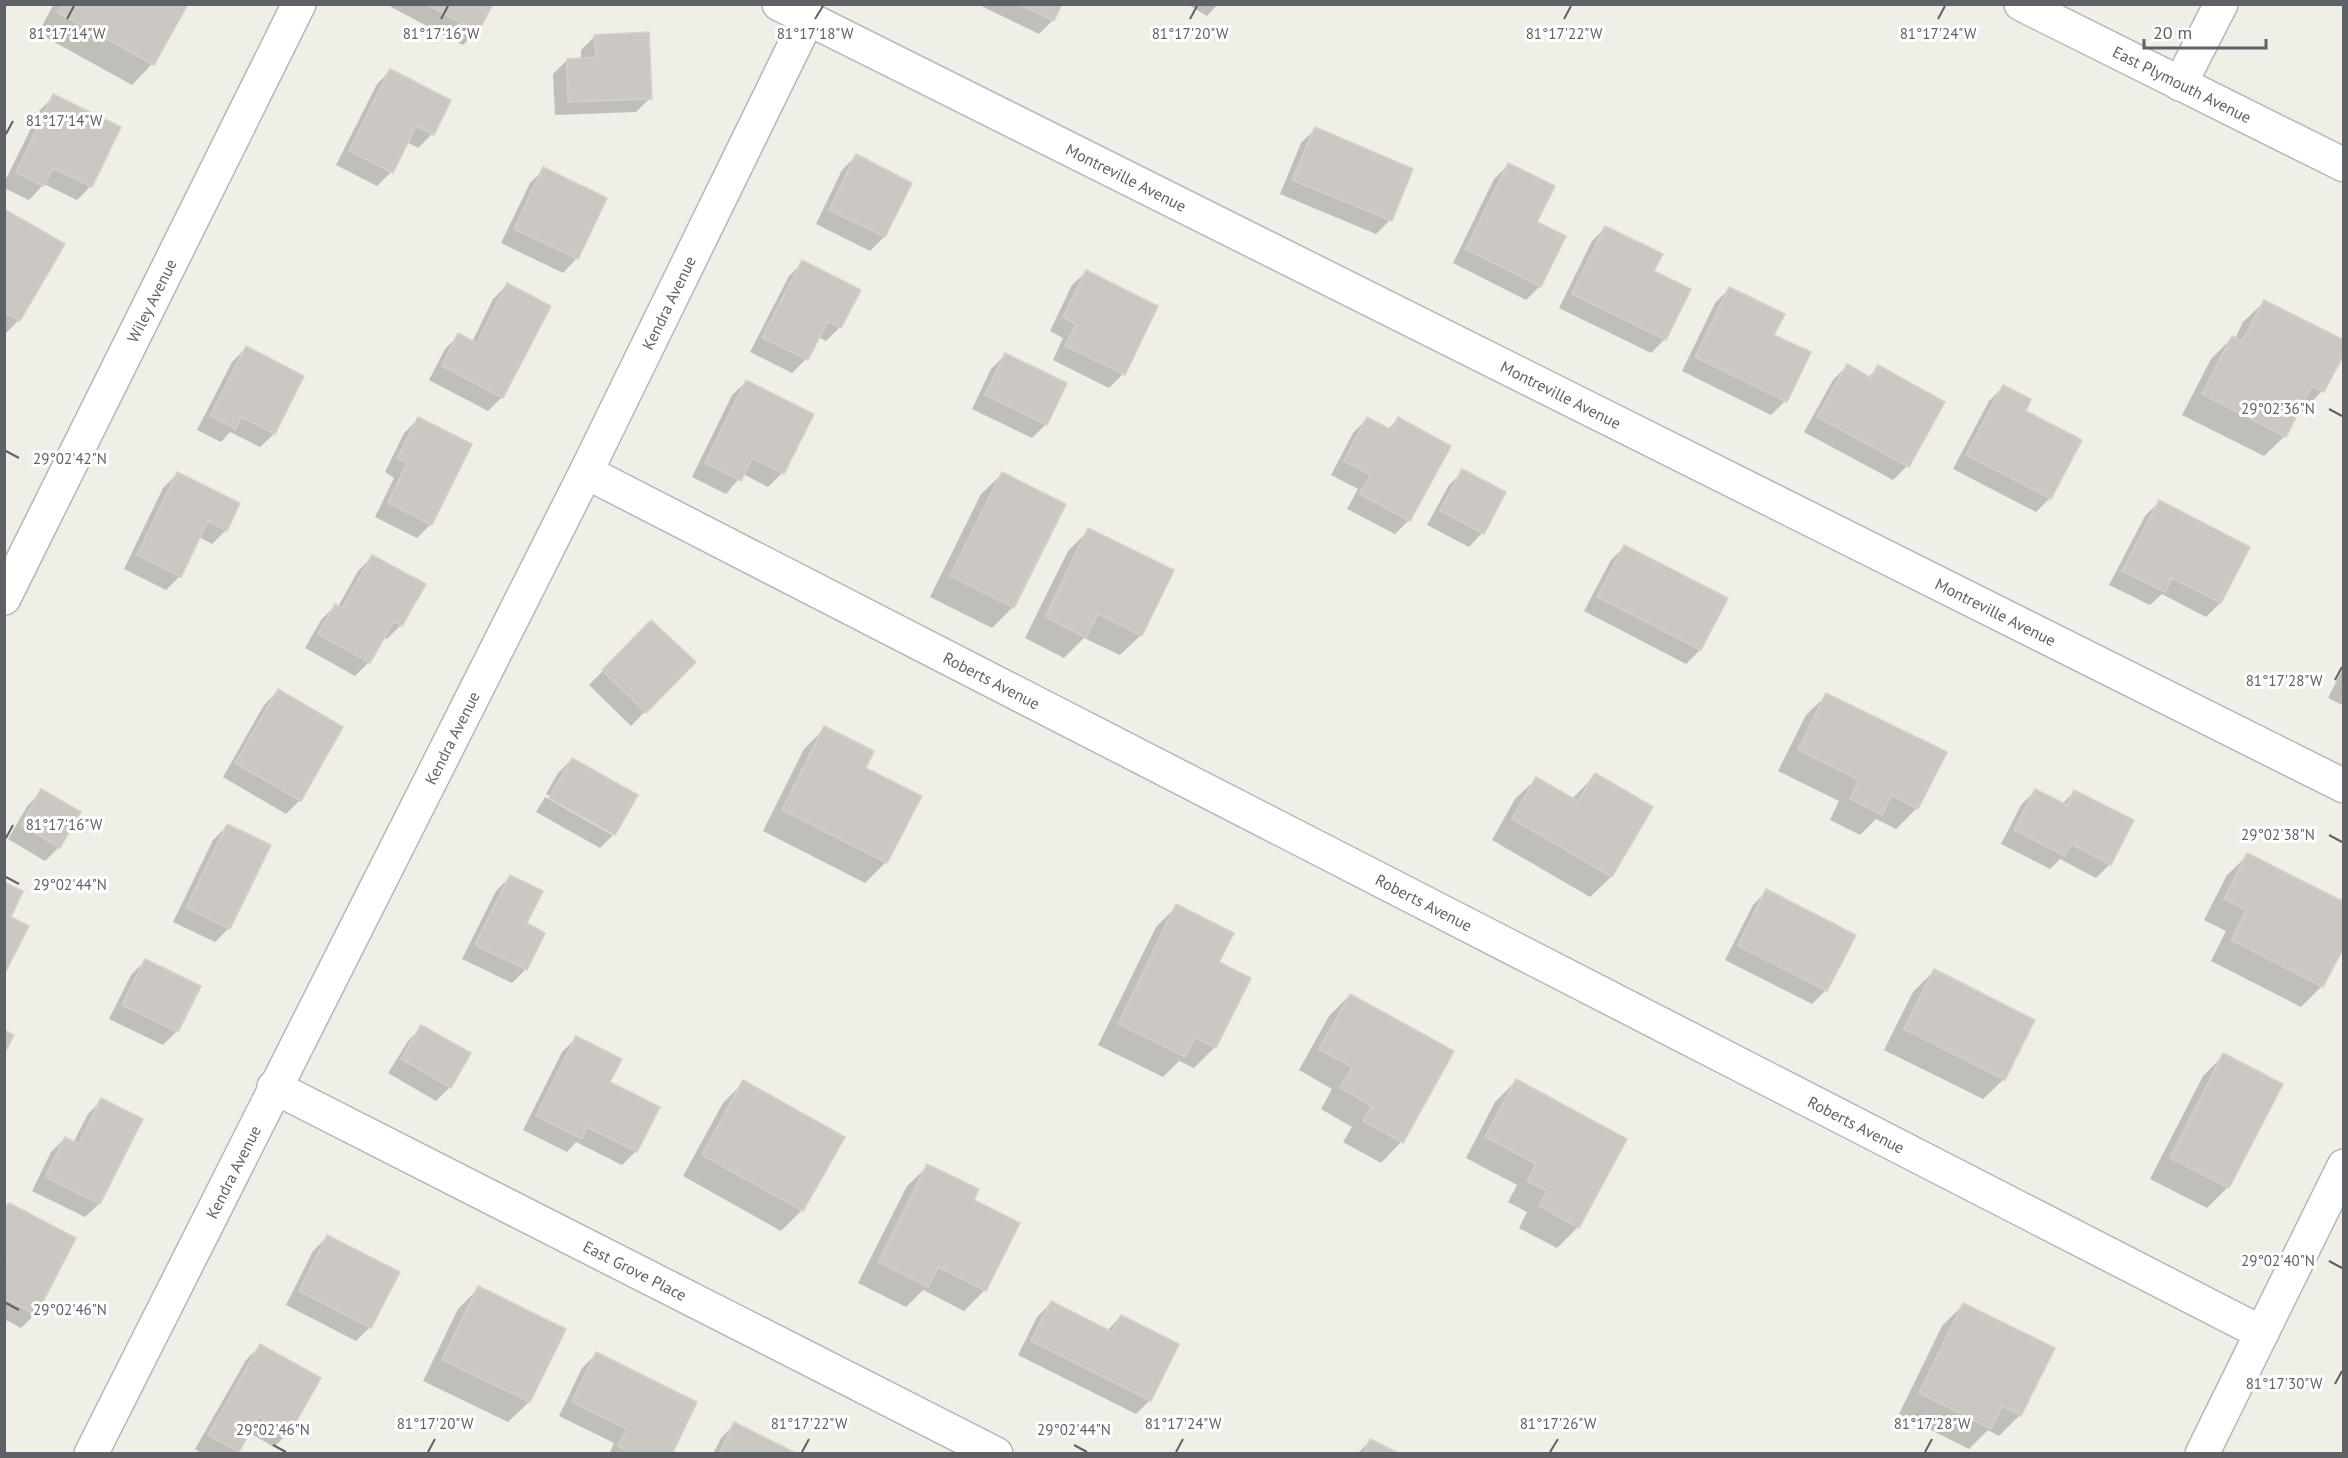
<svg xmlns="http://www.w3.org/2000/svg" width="2348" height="1458" font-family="'PT Sans',sans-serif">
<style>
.shadow{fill:#0003}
.building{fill:#cbc8c4;stroke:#d3d0c5;stroke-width:1.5}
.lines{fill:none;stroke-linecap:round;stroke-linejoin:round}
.minor-casing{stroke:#b4b6ba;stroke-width:36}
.tertiary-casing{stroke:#b4b6ba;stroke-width:36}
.secondary-casing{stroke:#b5b8bd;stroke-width:36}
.minor{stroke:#fff;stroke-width:33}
.tertiary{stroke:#fff;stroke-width:33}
.secondary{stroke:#fff;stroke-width:33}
.ticks{fill:none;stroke:#5e6166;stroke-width:2}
.labels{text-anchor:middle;stroke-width:6;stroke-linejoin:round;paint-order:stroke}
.street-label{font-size:16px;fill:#5e6166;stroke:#fff}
.ticks-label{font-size:15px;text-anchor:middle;fill:#5e6166;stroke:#fff;stroke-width:6;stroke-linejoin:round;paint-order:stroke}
</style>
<rect width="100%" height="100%" fill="#efeee7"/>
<path class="shadow" d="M54 4H186L152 64 132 85 38 33Z
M392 4H491L477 31 463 45 391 7Z
M977 4H1060L1053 20 1039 34Z
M1187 4H1218L1207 16Z
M595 36 650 98 636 112 555 115 553 74 567 60H581V50Z
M391 70 449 100 432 134 418 148 407 142 391 172 377 186 336 165 377 84Z
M54 96 91 186 77 200 44 184 29 200 4 188V183L40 110Z
M1315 129 1390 220 1376 234 1280 194 1301 143Z
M856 156 910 183 884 237 870 251 816 224 842 170Z
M1508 165 1535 222 1540 286 1526 300 1453 263 1494 179Z
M544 169 605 198 576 259 563 273 501 243 530 183Z
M4 210 19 320 5 334H4Z
M1606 227 1652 272 1665 339 1651 353 1559 308 1592 241Z
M803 262 840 327 826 341 818 337 806 359 792 373 750 352 789 276Z
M1086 272 1123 374 1109 388 1053 360 1063 338 1050 331 1072 285Z
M507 285 502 397 488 411 429 380 445 349 459 335 472 342 493 299Z
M1729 289 1772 335 1785 401 1771 415 1682 371 1715 303Z
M2264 302 2344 351 2322 391 2302 412 2298 410 2285 436 2264 456 2182 415 2211 359 2232 338 2235 339 2243 322Z
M246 348 274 434 260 447 230 432 221 442 197 430 232 362Z
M1005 355 1046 424 1032 438 972 409 991 369Z
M1847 366 1868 378 1878 367 1943 403 1907 466 1893 480 1804 432 1833 380Z
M746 382 782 473 768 487 743 474 726 494 692 477 732 395Z
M2003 387 2024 411 2050 498 2036 512 1953 469 1989 401Z
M418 419 431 524 417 538 375 517 394 478 385 472 404 433Z
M1367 419 1387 430 1398 419 1409 520 1395 534 1347 509 1358 489 1331 475 1353 433Z
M1463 471 1504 492 1482 533 1469 547 1427 525 1449 485Z
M177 474 226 530 212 544 199 537 180 576 166 590 124 569 163 488Z
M1002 474 1013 607 992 628 930 597 981 494Z
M2159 502 2248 547 2220 603 2206 617 2162 594 2150 605 2109 585 2145 516Z
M1089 530 1141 635 1120 655 1084 638 1064 658 1025 638 1068 551Z
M1625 546 1726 599 1700 650 1686 664 1584 611 1611 560Z
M372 557 401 625 387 639 383 637 369 662 355 676 305 648 321 620 335 606 338 607 358 571Z
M651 622 693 662 631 726 589 685Z
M2344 666V706L2328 698Z
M278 691 300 800 286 814 223 777 264 705Z
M1827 695 1917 808 1896 829 1876 819 1860 835 1830 820 1839 801 1778 771 1806 715Z
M825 728 864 769 886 862 865 883 763 831 804 749Z
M572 759 614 834 600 848 536 812 545 797 612 835V832L546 794 558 773Z
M1595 775 1651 807 1611 877 1590 897 1492 840 1515 799 1536 779 1572 799Z
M42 791 59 847 45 861 8 839 28 805Z
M2035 791 2062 804 2074 792 2110 864 2096 878 2060 859 2050 869 2001 844 2021 805Z
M227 826 229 928 215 942 173 922 213 840Z
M2248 855 2322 986 2301 1007 2211 961 2226 931 2204 920 2227 875Z
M510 877 525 924 526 969 512 983 462 959 496 891Z
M1767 891 1826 990 1812 1004 1725 960 1753 905Z
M1177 906 1217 963 1215 1047 1194 1068 1179 1061 1163 1077 1098 1045 1156 927Z
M145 961 177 1031 163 1045 109 1019 131 975Z
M1934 971 2004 1079 1983 1099 1884 1050 1913 992Z
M1350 995 1401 1142 1381 1163 1343 1142 1352 1127 1321 1109 1332 1089 1299 1070 1329 1016Z
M422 1027 450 1087 436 1101 388 1073 408 1041Z
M576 1038 636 1151 622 1165 576 1142 567 1152 523 1130 562 1052Z
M2224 1055 2228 1187 2207 1208 2150 1179 2203 1076Z
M1516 1081 1578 1227 1557 1248 1519 1228 1527 1212 1508 1202 1517 1185 1466 1158 1495 1102Z
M744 1082 802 1210 781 1231 683 1176 723 1103Z
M102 1100 141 1120 99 1204 85 1217 32 1191 51 1152 65 1138 73 1143 88 1114Z
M928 1166 985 1290 964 1311 923 1290 906 1307 858 1283 907 1186Z
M9 1205 35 1314 21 1328 4 1319V1209Z
M327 1237 370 1327 356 1341 286 1305 313 1251Z
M479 1288 564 1329 529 1402 508 1422 423 1381 458 1309Z
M1051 1303 1107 1331 1121 1316 1150 1400 1136 1414 1018 1355 1037 1317Z
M1963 1305 2020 1415 1999 1436 1988 1430 1969 1449 1899 1414 1942 1326Z
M260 1346 288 1433 274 1447 248 1432 235 1454H203L195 1449 246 1360Z
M596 1354 670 1454H609L614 1443 559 1416 582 1368Z
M735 1424 795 1454H713L721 1438Z
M1370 1441 1397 1454H1357Z"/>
<path class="building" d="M62 4H188L154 65 57 12Z
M426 4H493L478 32Z
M1019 4H1062L1054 21Z
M649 32 652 99 568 102 567 59 596 57 594 35Z
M390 69 451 100 434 135 416 126 393 173 349 151Z
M53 94 121 127 92 187 53 168 44 186 16 173Z
M1315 127 1413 169 1392 221 1292 180Z
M856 154 912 183 885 237 829 210Z
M1508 163 1555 186 1537 222 1566 236 1541 287 1466 249Z
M543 167 607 198 578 259 514 229Z
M4 209 65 244 20 321 4 312Z
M1605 226 1663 254 1654 271 1691 289 1666 340 1572 294Z
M802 260 861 290 841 328 828 321 808 360 762 338Z
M1086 270 1158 306 1125 375 1065 346 1076 324 1063 317Z
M507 283 551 306 503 398 442 366 458 333 477 343Z
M1729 287 1785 314 1774 335 1811 352 1787 402 1695 357Z
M2264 300 2344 340V354L2324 392 2312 386 2286 437 2202 394 2232 336 2242 341Z
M246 346 304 376 275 434 241 417 236 429 210 416Z
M1005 353 1067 383 1047 425 985 395Z
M1847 364 1871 378 1878 365 1945 402 1909 467 1817 417Z
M746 380 814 414 784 474 752 458 741 481 705 463Z
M2003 385 2031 399 2026 411 2082 440 2051 499 1966 455Z
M418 417 472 444 432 525 388 503 407 463 397 458Z
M1367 417 1391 430 1398 417 1451 446 1410 521 1359 494 1371 475 1344 461Z
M1462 469 1506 492 1484 534 1440 511Z
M177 472 240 503 227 531 208 521 181 577 137 555Z
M1002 472 1066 504 1014 608 950 576Z
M2159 500 2250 547 2221 603 2172 578 2165 592 2122 571Z
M1088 528 1174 570 1142 636 1098 614 1086 638 1045 617Z
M1624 545 1728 598 1701 650 1597 597Z
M372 555 426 584 402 626 394 621 370 663 318 634 335 604 342 608Z
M651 620 696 662 646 713 602 670Z
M278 689 343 727 301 801 235 763Z
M1826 693 1947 752 1918 809 1891 795 1882 815 1850 799 1859 780 1798 750Z
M824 726 874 751 866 768 922 796 887 863 782 810Z
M572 758 638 795 615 835 549 798Z
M1595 773 1653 807 1612 877 1512 819 1536 777 1578 801Z
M41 789 81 812 60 848 21 825Z
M2035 789 2067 805 2074 790 2134 820 2111 865 2071 844 2065 856 2014 830Z
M227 824 271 845 230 929 186 908Z
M2247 853 2344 902V947L2323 987 2231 940 2246 910 2224 899Z
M510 875 543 891 527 923 545 933 527 970 475 945Z
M4 882 23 891 11 917 29 926 4 975Z
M1766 889 1856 935 1827 991 1738 946Z
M1176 904 1234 933 1219 962 1251 978 1216 1048 1195 1037 1185 1057 1118 1024Z
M145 959 201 986 178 1032 122 1005Z
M1934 969 2035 1020 2005 1080 1904 1029Z
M1350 994 1454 1051 1403 1143 1363 1121 1372 1106 1340 1088 1352 1067 1319 1049Z
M421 1025 471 1053 451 1088 401 1059Z
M4 1030 14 1035 4 1054Z
M576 1036 622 1059 610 1082 660 1107 637 1152 587 1127 582 1139 536 1116Z
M2223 1053 2283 1084 2229 1188 2170 1158Z
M1516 1079 1627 1139 1579 1228 1539 1206 1547 1191 1527 1181 1536 1164 1485 1137Z
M743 1080 845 1137 803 1211 702 1155Z
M101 1098 143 1119 100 1204 45 1177 65 1137 79 1144Z
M927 1164 979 1189 974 1200 1020 1223 986 1291 938 1267 928 1287 878 1262Z
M9 1203 76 1238 36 1315 4 1298V1268L8 1261 4 1259V1211Z
M327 1235 400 1272 371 1328 299 1291Z
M478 1286 566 1329 530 1402 442 1360Z
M1051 1301 1112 1332 1121 1315 1179 1344 1151 1401 1031 1341Z
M1963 1303 2055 1348 2021 1416 2002 1406 1991 1429 1919 1393Z
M260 1344 321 1378 289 1434 259 1416 239 1452 208 1435Z
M596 1352 697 1402 672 1454H633L618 1446 627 1429 572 1402Z
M734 1422 798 1454H719Z
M1370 1439 1400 1454H1363Z"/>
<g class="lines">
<defs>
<g id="minor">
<path id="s1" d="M779 4 2344 786"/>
<path d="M2180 84 2221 4"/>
<path id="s2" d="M586 472 2262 1333"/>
<path id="s3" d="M4 598 299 4"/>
<path id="s4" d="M274 1087 996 1454"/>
<path id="s5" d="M91 1454 586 472 807 20"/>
</g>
<path id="tertiary" d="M2202 1454 2344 1166"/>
<g id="secondary">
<path id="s6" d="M2021 4 2344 165"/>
</g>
</defs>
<use href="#minor" class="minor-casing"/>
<use href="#tertiary" class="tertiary-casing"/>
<use href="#secondary" class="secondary-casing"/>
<use href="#minor" class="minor"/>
<use href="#tertiary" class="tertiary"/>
<use href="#secondary" class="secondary"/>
</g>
<path class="ticks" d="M67 19 74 6M441 19 448 6M815 19 823 6M1190 19 1197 6M1564 19 1571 6M1938 19 1945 6M6 134 13 121M2329 409 2342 416M6 451 19 458M2335 680 2342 667M2329 835 2342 842M6 838 13 825M6 877 19 884M2329 1261 2342 1268M6 1303 19 1310M2335 1384 2342 1371M273 1445 286 1452M1074 1445 1087 1452M428 1452 435 1439M802 1452 809 1439M1176 1452 1183 1439M1550 1452 1558 1439M1925 1452 1932 1439"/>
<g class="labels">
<g class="street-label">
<text dy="6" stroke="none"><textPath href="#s6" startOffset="180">East Plymouth Avenue</textPath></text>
<text dy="6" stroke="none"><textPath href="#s1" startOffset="388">Montreville Avenue</textPath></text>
<text dy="6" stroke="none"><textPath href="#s3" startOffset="332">Wiley Avenue</textPath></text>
<text dy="6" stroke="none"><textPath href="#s5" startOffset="1288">Kendra Avenue</textPath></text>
<text dy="6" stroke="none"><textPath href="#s1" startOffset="874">Montreville Avenue</textPath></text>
<text dy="6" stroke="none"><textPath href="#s1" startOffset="1360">Montreville Avenue</textPath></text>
<text dy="6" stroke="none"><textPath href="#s2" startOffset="456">Roberts Avenue</textPath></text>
<text dy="6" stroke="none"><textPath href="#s5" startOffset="802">Kendra Avenue</textPath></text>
<text dy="6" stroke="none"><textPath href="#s2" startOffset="942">Roberts Avenue</textPath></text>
<text dy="6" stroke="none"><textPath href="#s2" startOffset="1428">Roberts Avenue</textPath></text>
<text dy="6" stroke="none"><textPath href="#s5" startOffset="316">Kendra Avenue</textPath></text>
<text dy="6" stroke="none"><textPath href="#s4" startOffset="405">East Grove Place</textPath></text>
</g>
</g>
<g class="ticks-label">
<text x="67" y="39">81°17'14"W</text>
<text x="441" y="39">81°17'16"W</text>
<text x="815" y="39">81°17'18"W</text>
<text x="1190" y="39">81°17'20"W</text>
<text x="1564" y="39">81°17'22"W</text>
<text x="1938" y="39">81°17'24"W</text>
<text x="64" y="126">81°17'14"W</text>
<text x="2278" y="414">29°02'36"N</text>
<text x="70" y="464">29°02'42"N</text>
<text x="2284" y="686">81°17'28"W</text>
<text x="64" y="830">81°17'16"W</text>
<text x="2278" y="840">29°02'38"N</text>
<text x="70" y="890">29°02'44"N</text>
<text x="2278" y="1266">29°02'40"N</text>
<text x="70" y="1315">29°02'46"N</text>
<text x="2284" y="1389">81°17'30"W</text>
<text x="435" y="1429">81°17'20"W</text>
<text x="809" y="1429">81°17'22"W</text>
<text x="1183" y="1429">81°17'24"W</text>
<text x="1558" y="1429">81°17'26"W</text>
<text x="1932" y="1429">81°17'28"W</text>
<text x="273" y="1435">29°02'46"N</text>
<text x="1074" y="1435">29°02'44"N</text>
</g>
<rect width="2348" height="1458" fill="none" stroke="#5e6166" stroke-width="12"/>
<path d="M2144 39v9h122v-9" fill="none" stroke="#5e6166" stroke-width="3"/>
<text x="2153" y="39" font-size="18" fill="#5e6166" stroke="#ffffff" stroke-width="4.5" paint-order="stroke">20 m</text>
</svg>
